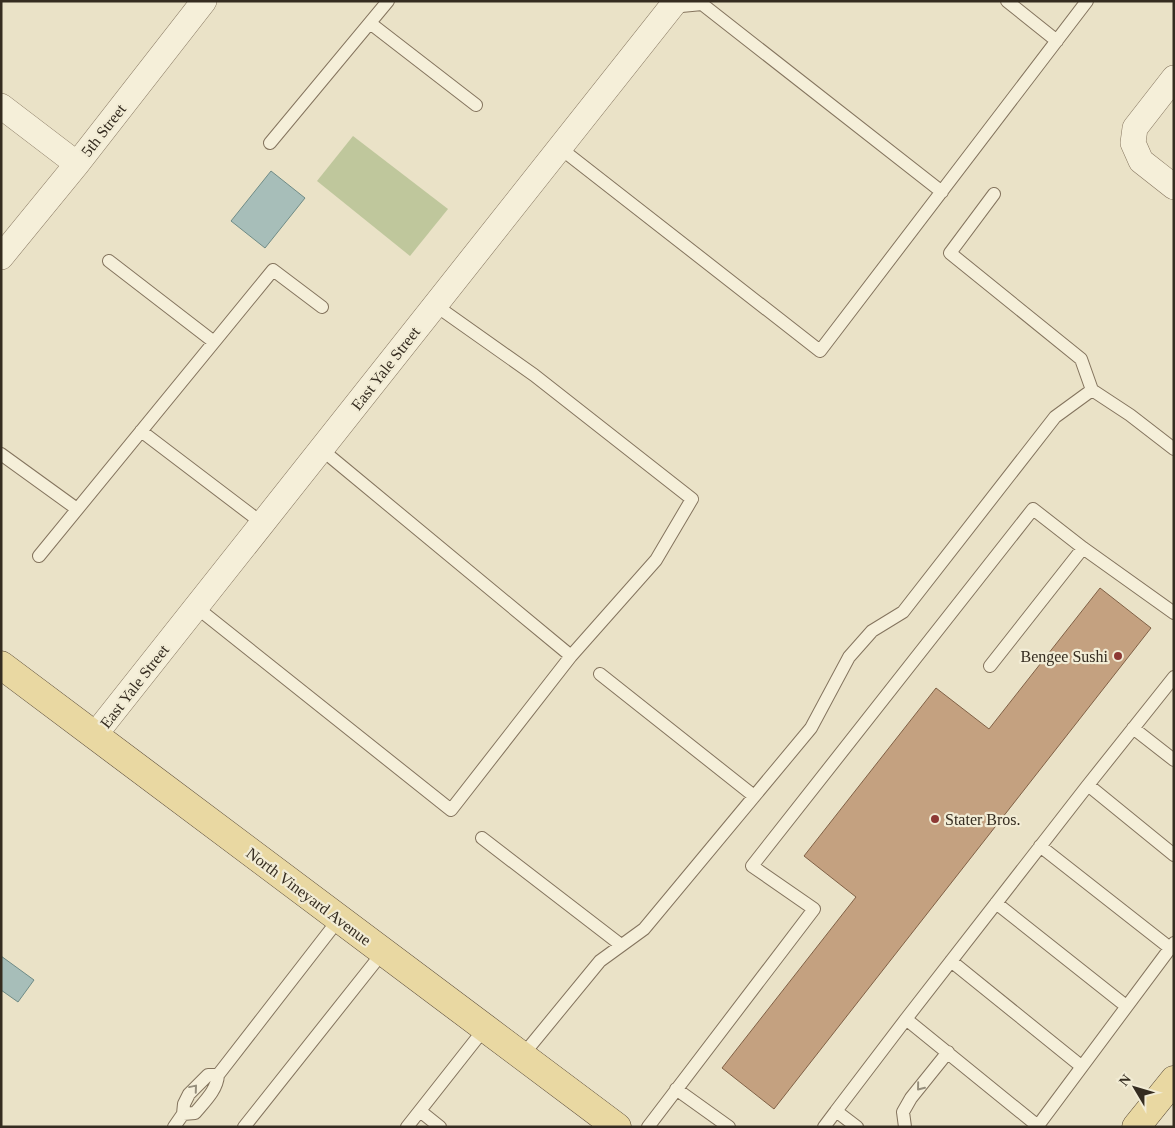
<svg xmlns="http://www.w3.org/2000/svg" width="1175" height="1128" font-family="'Times New Roman',serif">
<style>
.green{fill:#bfc79c}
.water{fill:#a7beb9;stroke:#6f8b86}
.building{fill:#c4a180;stroke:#806146}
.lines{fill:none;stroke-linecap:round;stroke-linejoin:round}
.service-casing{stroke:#84745e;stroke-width:14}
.minor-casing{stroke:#84745e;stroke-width:26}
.primary-casing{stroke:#524332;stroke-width:29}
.service{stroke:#f5efd9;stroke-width:12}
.minor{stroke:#f5efd9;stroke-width:25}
.primary{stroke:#e9d8a2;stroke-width:28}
.oneway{stroke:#958e7c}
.poi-dot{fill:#8d3934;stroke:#f2ecd5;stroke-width:2}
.labels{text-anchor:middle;stroke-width:4.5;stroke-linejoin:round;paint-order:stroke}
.street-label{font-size:16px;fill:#352c20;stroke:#f2ecd5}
.poi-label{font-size:16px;fill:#352c20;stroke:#f2ecd5;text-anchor:end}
</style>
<rect width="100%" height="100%" fill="#eae2c7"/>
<path class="green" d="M353 136 448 209 410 256 317 181Z"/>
<path class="water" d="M271 171 305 198 265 248 231 221Z
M1 956 34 980 18 1002 1 990Z"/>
<path class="building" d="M1100 588 1151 628 774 1109 722 1068 856 897 804 856 936 688 989 729Z"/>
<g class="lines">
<defs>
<path id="service" d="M1007 1 1057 41
M671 7 702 4 942 192
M370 23 476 105
M270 143 388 1
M560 148 820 351 1087 1
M994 194 950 253 1081 359 1092 390
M109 261 214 342
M1092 390 1130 415 1174 449
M141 431 262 523
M321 449 571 656 656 560 692 499 534 375 435 305
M1 454 77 509
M39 556 273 270 322 307
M196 607 451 810 571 656
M990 666 1083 548
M600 674 754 796
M1133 728 1174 760
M1088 785 1174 677
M482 838 621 945
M1040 846 1170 948
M996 903 1126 1006
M951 961 1081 1066
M522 1056 600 961 644 929 811 728 849 657 872 631 903 612 1055 417 1092 390
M676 1089 729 1127
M420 1111 440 1127
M836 1111 906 1019
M183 1114 195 1113C205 1101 217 1090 218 1075L339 919
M174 1127 183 1114 184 1104 189 1094 208 1075H218
M244 1127 383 952
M407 1127 485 1028
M648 1127 814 909 752 866 1033 509 1083 548 1174 613
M824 1127 836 1111 857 1127
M905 1127 903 1112 911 1098 948 1052
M1037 1127 1174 943
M1039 1127 906 1019 1088 785 1174 855"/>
<path id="minor" d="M1174 78 1135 128 1133 143 1141 161 1174 187
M1 106 77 164
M1 257 77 164 204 1
M94 736 676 1"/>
<path id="primary" d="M1 665 617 1127
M1136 1127 1174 1080"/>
</defs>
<use href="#service" class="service-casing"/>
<use href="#minor" class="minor-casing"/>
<use href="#primary" class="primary-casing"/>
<use href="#service" class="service"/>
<use href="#minor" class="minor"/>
<use href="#primary" class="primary"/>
</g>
<defs><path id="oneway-chevron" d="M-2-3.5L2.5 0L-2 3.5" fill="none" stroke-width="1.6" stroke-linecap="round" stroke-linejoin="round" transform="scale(1.25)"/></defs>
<g class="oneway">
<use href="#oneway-chevron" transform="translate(920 1087) rotate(129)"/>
<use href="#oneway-chevron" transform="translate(194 1088) rotate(-50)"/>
</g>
<g class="poi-dot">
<circle cx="1118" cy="656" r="5"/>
<circle cx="935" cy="819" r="5"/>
</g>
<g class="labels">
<g class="street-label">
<text transform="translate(103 130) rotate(-52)" y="6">5th Street</text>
<text transform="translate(385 368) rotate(-52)" y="6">East Yale Street</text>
<text transform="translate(134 686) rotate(-52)" y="6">East Yale Street</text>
<text transform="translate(309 896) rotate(37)" y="6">North Vineyard Avenue</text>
</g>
<g class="poi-label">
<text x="1108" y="662">Bengee Sushi</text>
<text x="945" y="825" text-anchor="start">Stater Bros.</text>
</g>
</g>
<rect width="1175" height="1128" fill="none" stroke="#352c20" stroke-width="5"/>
<g transform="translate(1135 1088) rotate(308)" stroke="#f2ecd5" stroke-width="4" paint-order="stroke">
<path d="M0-4L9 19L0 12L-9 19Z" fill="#352c20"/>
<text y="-8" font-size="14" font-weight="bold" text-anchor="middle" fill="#352c20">N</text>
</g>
</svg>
